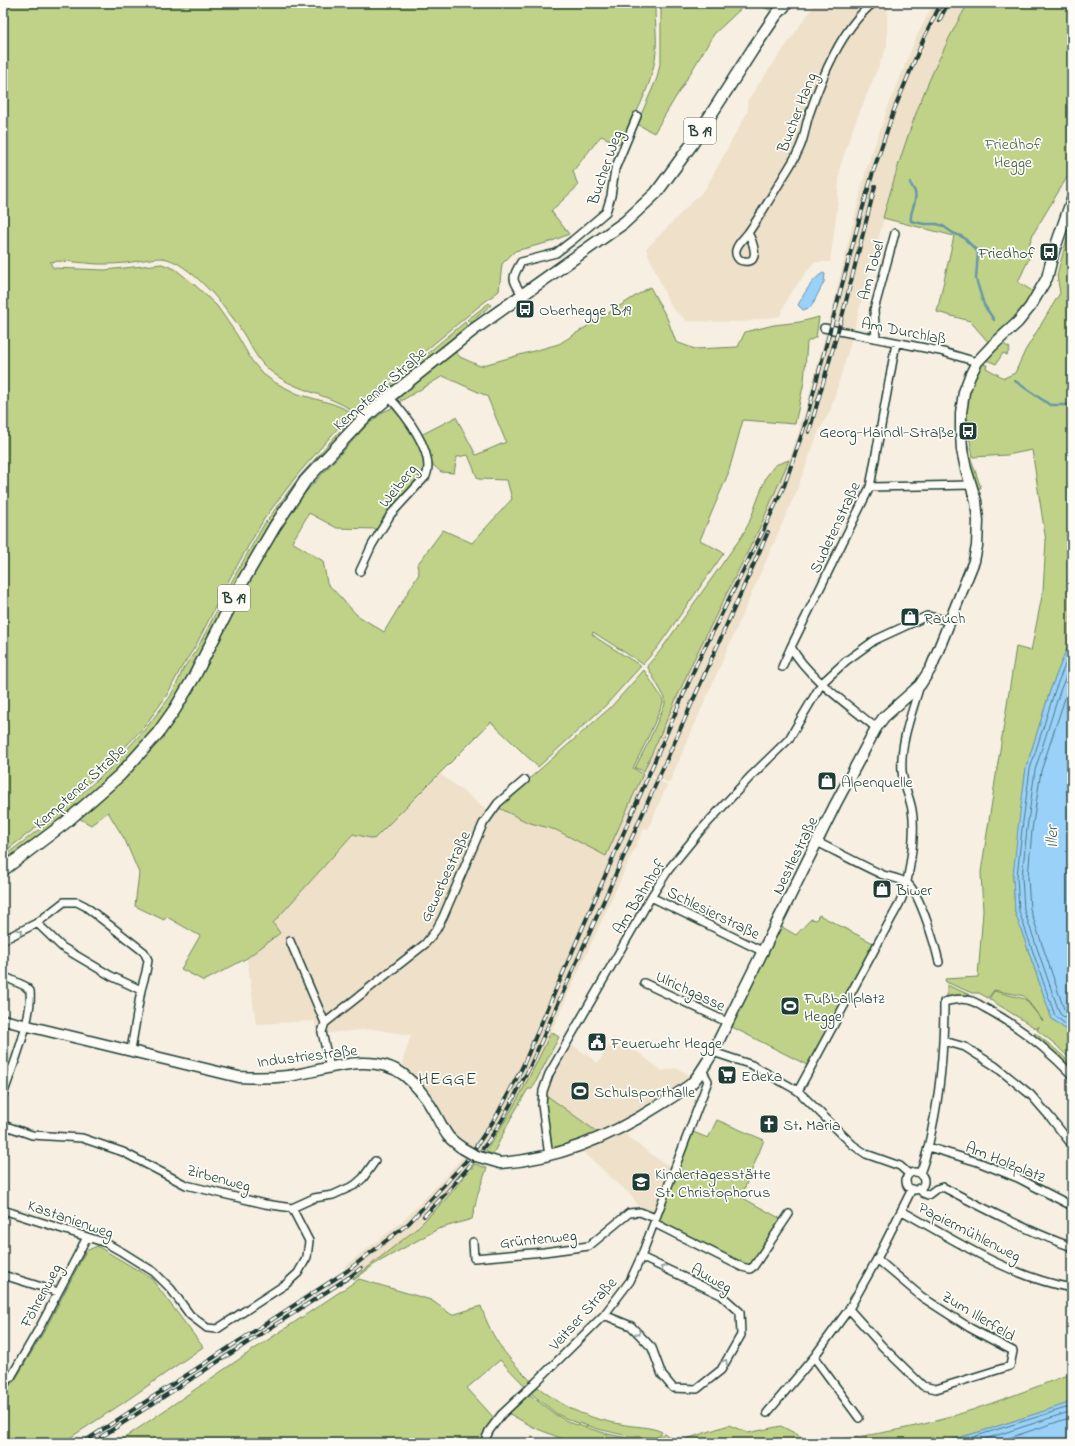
<svg xmlns="http://www.w3.org/2000/svg" width="1075" height="1446" font-family="'Indie Flower',sans-serif">
<style>
.built{fill:#eee0c9}
.green{fill:#c0d287;stroke:#70885e}
.water{fill:#99d1f9;stroke:#6896aa}
.lines{fill:none;stroke-linecap:round;stroke-linejoin:round}
.shore{stroke:#507883;stroke-width:1}
.stream{stroke:#6896aa;stroke-width:2.5}
.street-casing{stroke:#1f3d34;stroke-width:10}
.secondary-casing{stroke:#1f3d34;stroke-width:13}
.primary-casing{stroke:#1f3d34;stroke-width:14}
.street{stroke:#fdfcf7;stroke-width:7}
.secondary{stroke:#fdfcf7;stroke-width:10}
.primary{stroke:#fdfcf7;stroke-width:11}
.rail-casing{stroke:#1f3d34;stroke-width:4}
.rail{stroke:#fdfcf7;stroke-width:2.5;stroke-dasharray:8;stroke-linecap:butt}
.secondary-bridge-casing{stroke:#1f3d34;stroke-width:13;stroke-linecap:butt}
.secondary-bridge{stroke:#fdfcf7;stroke-width:10}
.oneway{stroke:#8e9c96}
.labels{text-anchor:middle;stroke-width:3.5;stroke-linejoin:round;paint-order:stroke}
.shield{fill:#fdfcf7;stroke:#62766e;stroke-width:1}
.shield-label{font-size:15px;font-weight:bold;fill:#1f3d34}
.street-label{font-size:16px;fill:#1f3d34;stroke:#fdfcf7}
.park-label{font-size:16px;fill:#476249;stroke:#fdfcf7}
.poi-label{font-size:16px;fill:#1f3d34;stroke:#fdfcf7;text-anchor:start}
.water-label{font-size:17px;font-style:italic;fill:#3e6265;stroke:#fdfcf7}
.quarter-label{font-size:18px;letter-spacing:1px;fill:#1f3d34;stroke:#fdfcf7}
</style>
<rect width="100%" height="100%" fill="#f6efe2"/>
<filter id="ink" filterUnits="userSpaceOnUse"><feTurbulence type="fractalNoise" baseFrequency=".025" numOctaves="2"/><feDisplacementMap in="SourceGraphic" scale="8" xChannelSelector="R" yChannelSelector="G"/><feConvolveMatrix kernelMatrix="1 2 1 2 8 2 1 2 1" color-interpolation-filters="sRGB"/></filter>
<g filter="url(#ink)">
<path class="built" d="M816 3H888L889 4 887 15V46L853 128 840 167 837 209 830 262H814L789 295 780 316 743 322 687 321 671 307 646 249 706 188 748 111 747 101Z
M934 3H968L943 49 915 117 894 180 849 348 830 411 818 433 796 492 669 783 644 771 693 661 760 527 789 460 801 426 798 425 804 416 832 310 866 170 888 107 916 38Z
M439 773 493 814 497 807 527 822 556 830 606 856 643 774 667 785 648 829 644 828 532 1073 505 1122 485 1152 471 1146 454 1134 443 1122 419 1082 401 1067 411 1035 373 1029 316 1034 315 1021 256 1024 247 958 280 933 273 923 354 834 374 839Z
M614 1038 639 1053 662 1071 676 1068 693 1077 662 1101 600 1134 546 1095V1092L552 1075 571 1044 598 1063Z
M624 1131 629 1138 662 1162 672 1167 653 1214 640 1209 632 1196 581 1150Z
M463 1157 475 1164 445 1200 415 1230 353 1279 344 1267 404 1220 433 1190Z"/>
<path class="green" d="M3 3H648L655 7C655 24 658 43 655 59 651 88 633 119 620 144L601 136 573 171 578 186 551 211 569 234 550 242 515 251 502 264 499 291 478 307 353 411C327 393 293 391 269 370 257 360 251 346 243 333 230 311 188 260 162 258 154 258 145 260 138 261 128 263 117 264 107 264 90 265 65 259 50 262L53 268 105 270 162 264 175 269 196 286 217 306 237 335 252 361 263 374 274 382 298 394 333 404 343 408 351 413 298 474 264 519 231 576 195 647 181 668 167 695 144 727 107 766 56 812 3 853Z
M661 3H747L714 34 654 133 637 124 657 78 661 59Z
M756 3H776L770 10Z
M968 3H1072V169L1033 234 1029 245 1034 248 1018 282 1034 292 1016 319 989 343 970 321 937 312 954 236 883 218C899 160 917 102 944 49 951 33 960 18 968 3Z
M1072 220V636L1051 688 1026 768 1013 877 1015 912 1052 1019 1072 1034V1061L1055 1044 1037 1030 1039 1026 1037 1029 989 999 994 991 1025 999 1043 1021 1024 996 994 990 988 998 979 993H972L946 982 945 979 978 977 983 911 981 872 1016 647 1031 651 1043 591 1046 541 1032 450 1007 455 973 457 969 436H973L972 421H965L966 393 979 364 987 365 986 368 1004 378 1015 373 1025 351 1060 293 1057 275Z
M650 287 667 318 676 342 695 349 738 347 745 332 774 325 800 322 819 317 816 337 807 342 804 382 795 424 743 420 728 474 700 540 724 553 657 648 643 664 593 632 592 634 598 639 641 666 606 705 538 767 491 722 374 839 353 834 273 923 280 933 247 958 204 981 181 969 200 936 167 917 164 920 135 906 139 873 125 840 108 812 91 825 77 817 134 765 295 504 367 425 385 411 392 408C403 418 429 455 426 469 426 471 424 473 423 475L388 512 377 529 337 528 309 513 292 542 323 561 327 583 357 615 384 632 419 574 417 565 443 530 472 543 512 499 507 480 478 479 468 455 457 457 454 473 441 472 433 465 421 435 456 417 476 455 506 442 487 396 443 376 401 401 399 397 456 352 460 357 480 366 559 344Z
M489 303 491 305 470 323 467 320Z
M465 322 467 326 359 416 356 413Z
M1002 343 1010 348 1007 355 1003 353 996 364 989 361 981 360Z
M354 415 358 419 303 478 271 521 268 519 300 476Z
M964 440H967L971 459 981 488H977L969 468Z
M789 460 760 527 693 661 644 771 635 768 648 743 665 704V698L647 666 660 651 742 536 749 523 766 477 775 465Z
M266 521 271 524 190 676 172 706 153 730 115 771 62 818 3 862V857L59 814 109 769 146 728 170 697 179 679 183 669 197 649 234 577Z
M644 670 663 700V703L646 742 633 768 643 774 606 856 556 830 527 822 497 807 610 708Z
M819 915 875 944 809 1066 728 1025 780 926 796 935 811 919 816 920Z
M947 985 970 995 969 999H947Z
M551 1032 559 1037 532 1089H528L511 1118 493 1154 485 1152C511 1114 532 1074 551 1032Z
M1035 1033C1048 1043 1061 1053 1072 1065V1071L1033 1037Z
M546 1095 600 1134 551 1152 545 1105Z
M717 1120 764 1140 741 1197 783 1220 749 1266H743L658 1222 693 1132 708 1138Z
M475 1164 487 1168 478 1193 472 1219 438 1229 375 1264 354 1280 353 1279 415 1230 445 1200Z
M97 1246 151 1278 203 1347 123 1403 62 1443H3V1393L15 1380 46 1328 86 1251Z
M359 1279 431 1300 452 1315 481 1306C493 1342 507 1357 533 1383L527 1388 500 1360 467 1388 495 1419 481 1443H117L235 1362Z
M1072 1373V1402L986 1430 940 1443H817C858 1437 899 1431 940 1420 984 1407 1029 1390 1072 1373Z
M535 1385C565 1408 583 1417 620 1424 633 1427 650 1426 662 1432L659 1436 656 1437 628 1436 598 1429 572 1421 557 1414 528 1391Z
M526 1392 556 1415 571 1423 608 1434 627 1438H657L660 1437 664 1433 674 1440 686 1441V1439L729 1425 748 1433 781 1426 814 1443H573L535 1428 506 1412Z"/>
<path class="water" d="M823 273 825 274 824 282 811 307 803 310 798 305C804 294 812 279 823 273Z
M1072 636V1034L1052 1019 1015 912 1013 877 1018 828 1026 768 1051 688Z
M1072 1402V1443H940L986 1430Z"/>
<g class="lines">
<path class="shore" d="M1072 647 1055 690 1030 769 1022 829 1017 877 1019 911 1055 1016 1072 1029
M1072 661 1060 691 1035 770 1027 829 1022 877 1024 910 1049 983 1060 1014 1072 1023
M1072 677 1041 771 1032 830 1028 877 1030 909 1064 1009 1072 1016
M954 1443 1072 1406
M973 1443 1072 1411
M994 1443 1072 1417"/>
<path class="stream" d="M910 183C911 185 914 189 915 192 918 202 909 211 911 221L924 224H937L943 226 953 233 963 237 978 252 976 279 984 305 994 320
M1015 381 1050 405H1072"/>
<defs>
<path id="street" d="M748 233C752 240 762 264 744 261 738 261 735 255 736 250 737 244 744 238 748 233 760 216 771 197 782 179 789 167 798 155 802 142 805 133 806 124 809 115 822 77 841 29 873 3
M522 294C511 279 512 278 521 262L556 253 573 240 606 212 611 196 615 169 637 116
M824 328 940 351 977 362
M876 338 874 310 895 233
M870 487 972 485
M360 571 372 545 391 514 426 476C436 453 404 413 389 397
M782 667 791 647
M876 728C849 705 808 678 791 647L870 487 896 343
M817 842C839 853 861 865 883 875 890 877 901 879 907 883 920 893 935 945 939 962
M651 897 764 952
M37 923 62 947 111 976 141 990
M3 940 37 923 64 902H77L85 906 144 952 148 960 146 972 141 990 131 1050
M290 941 325 1023
M3 976 25 986 30 991C33 1017 12 1069 3 1095
M644 983 727 1022
M944 1041 965 1047 995 1066 1031 1095 1050 1117 1072 1145
M713 1052 752 1065 798 1091 853 1145 866 1154 900 1166 909 1174
M330 1068 322 1032 325 1023 425 944 436 930 443 917 483 824 498 803 525 780
M798 1091 891 919C895 912 899 905 902 898 910 877 916 831 912 810 910 797 903 785 902 771 900 742 912 713 920 685
M3 1125 32 1135 82 1138 123 1152 186 1185 265 1204 292 1208 314 1198 333 1195 355 1185 363 1178 375 1161
M928 1147 978 1162 1018 1178 1072 1206
M549 1156 542 1105 543 1091 549 1074 651 897 669 869 700 831 751 776 789 739 822 683 846 661 875 640 927 616 951 621
M906 1181a9 9 0 1 1 18 0a9 9 0 1 1-18 0Z
M920 1173C926 1159 929 1144 932 1129 941 1087 944 1045 944 1002 952 1000 960 998 968 1000 974 1001 980 1005 985 1008 1017 1025 1047 1049 1072 1075
M919 1188 923 1193 928 1195 936 1189 943 1187C985 1209 1028 1231 1072 1247
M3 1210 106 1243 122 1252 154 1272 171 1289 190 1315 207 1328 217 1329 286 1284 298 1273 307 1257 309 1241 292 1208
M902 1211C956 1241 1010 1277 1072 1288
M654 1223 742 1267 750 1269 754 1266 789 1214
M473 1242 474 1258 544 1252 589 1246 629 1213 640 1212 655 1218
M3 1275 58 1292
M849 1309 882 1346 923 1386 936 1389 1010 1366 1013 1351 970 1328 922 1297 877 1259
M604 1315 631 1326 652 1348 662 1375 673 1388 697 1389 721 1370 741 1335 740 1312 721 1295 641 1257
M814 1357 859 1418
M3 1385 11 1377 41 1325 87 1237
M767 1413 814 1357 849 1309 877 1259 912 1189
M484 1443 489 1431 501 1415 535 1383 604 1315 630 1281 641 1257 708 1081 702 1070"/>
<path id="secondary" d="M3 1020 239 1077C256 1078 271 1078 288 1076 324 1071 371 1050 404 1075 415 1084 426 1097 433 1110 438 1118 442 1128 448 1136 452 1141 457 1144 462 1148
M500 1163C558 1159 610 1137 658 1106 669 1099 681 1092 691 1084 700 1075 707 1062 713 1052L835 805 876 728 884 717 920 685 931 668 974 561 977 546 978 521 976 501 966 469 962 450 961 432V413L964 392 970 376 977 362 992 346 1018 322 1030 307 1047 278 1053 254 1072 199"/>
<path id="primary" d="M3 870 65 823 120 775 158 733 175 709 194 677 243 581 275 526 305 481 362 420 389 397 473 330 625 222 656 193 692 144 753 49 776 15 787 3"/>
</defs>
<use href="#street" class="street-casing"/>
<use href="#secondary" class="secondary-casing"/>
<use href="#primary" class="primary-casing"/>
<use href="#street" class="street"/>
<use href="#secondary" class="secondary"/>
<use href="#primary" class="primary"/>
<defs>
<path id="rail" d="M939 21 948 3
M809 432 843 313 875 186
M424 1216C453 1187 481 1155 502 1120 511 1104 519 1087 528 1071L768 532
M101 1437 351 1276 361 1268
M82 1443 347 1271 409 1223 466 1161 496 1117 522 1068 697 663 764 529 784 486 804 428 859 221 873 172 894 110 924 38 941 3"/>
</defs>
<use href="#rail" class="rail-casing"/>
<use href="#rail" class="rail"/>
<defs>
<path id="secondary-bridge" d="M462 1148 476 1156 500 1163"/>
</defs>
<use href="#secondary-bridge" class="secondary-bridge-casing"/>
<use href="#secondary-bridge" class="secondary-bridge"/>
</g>
<defs><path id="oneway-chevron" d="M-2-3.5L2.5 0L-2 3.5" fill="none" stroke-width="1.6" stroke-linecap="round" stroke-linejoin="round"/></defs>
<g class="oneway">
<use href="#oneway-chevron" transform="translate(20 932) rotate(-26)"/>
<use href="#oneway-chevron" transform="translate(663 1268) rotate(-155)"/>
<use href="#oneway-chevron" transform="translate(638 1333) rotate(45)"/>
<use href="#oneway-chevron" transform="translate(725 1362) rotate(-60)"/>
</g>
</g>
<defs>
<symbol id="bus-square" viewBox="-11 -11 22 22"><rect x="-9" y="-9" width="18" height="18" rx="4" fill="#1f3d34" stroke="#fdfcf7"/><path d="M-5-6H5V4H4V6H2V4H-2V6H-4V4H-5ZM-3.5-4V0h7V-4ZM-3.5 1.2v1.5H-2V1.2ZM2 1.2v1.5H3.5V1.2Z" fill="#fff"/></symbol>
<symbol id="shop-square" viewBox="-11 -11 22 22"><rect x="-9" y="-9" width="18" height="18" rx="4" fill="#1f3d34" stroke="#fdfcf7"/><path d="M-5-2.5h2.3a2.7 3.5 0 0 1 5.4 0H5L5.5 6h-11ZM-1.5-2.5h3a1.5 2.3 0 0 0-3 0Z" fill="#fff"/></symbol>
<symbol id="stadium-square" viewBox="-11 -11 22 22"><rect x="-9" y="-9" width="18" height="18" rx="4" fill="#1f3d34" stroke="#fdfcf7"/><path d="M0-5a6.5 5 0 1 0 0 10a6.5 5 0 1 0 0-10ZM-3.5-1.8h7v3.6h-7Z" fill="#fff"/></symbol>
<symbol id="civic-square" viewBox="-11 -11 22 22"><rect x="-9" y="-9" width="18" height="18" rx="4" fill="#1f3d34" stroke="#fdfcf7"/><path d="M-.6-6.5H3V-4.5H.6V-3L4-1V1h2V6H-6V1h2V-1L-.6-3ZM-1.2 2.5V6h2.4V2.5Z" fill="#fff"/></symbol>
<symbol id="supermarket-square" viewBox="-11 -11 22 22"><rect x="-9" y="-9" width="18" height="18" rx="4" fill="#1f3d34" stroke="#fdfcf7"/><path d="M-6-5.5h2.5l.6 2H6L4.5 2H-2.5L-4.4-4H-6ZM-1.5 3.2a1.3 1.3 0 1 0 .1 0ZM3 3.2a1.3 1.3 0 1 0 .1 0Z" fill="#fff"/></symbol>
<symbol id="church-square" viewBox="-11 -11 22 22"><rect x="-9" y="-9" width="18" height="18" rx="4" fill="#1f3d34" stroke="#fdfcf7"/><path d="M-1.2-6h2.4v3.5h3.3v2.4h-3.3V6h-2.4V-.1h-3.3v-2.4h3.3Z" fill="#fff"/></symbol>
<symbol id="school-square" viewBox="-11 -11 22 22"><rect x="-9" y="-9" width="18" height="18" rx="4" fill="#1f3d34" stroke="#fdfcf7"/><path d="M0-5L7-2L0 1L-7-2ZM-4 1L0 2.5L4 1V4Q0 6-4 4Z" fill="#fff"/></symbol>
</defs>
<g fill-rule="evenodd">
<use href="#bus-square" x="1038" y="241" width="22" height="22"/>
<use href="#bus-square" x="514" y="298" width="22" height="22"/>
<use href="#bus-square" x="957" y="420" width="22" height="22"/>
<use href="#shop-square" x="899" y="606" width="22" height="22"/>
<use href="#shop-square" x="816" y="770" width="22" height="22"/>
<use href="#shop-square" x="871" y="878" width="22" height="22"/>
<use href="#stadium-square" x="779" y="995" width="22" height="22"/>
<use href="#civic-square" x="586" y="1031" width="22" height="22"/>
<use href="#supermarket-square" x="716" y="1064" width="22" height="22"/>
<use href="#stadium-square" x="569" y="1080" width="22" height="22"/>
<use href="#church-square" x="758" y="1113" width="22" height="22"/>
<use href="#school-square" x="630" y="1171" width="22" height="22"/>
</g>
<g class="labels">
<g class="shield">
<rect x="684" y="118" width="32" height="26" rx="3"/>
<rect x="218" y="585" width="32" height="26" rx="3"/>
</g>
<g class="shield-label">
<text x="700" y="136">B 19</text>
<text x="234" y="603">B 19</text>
</g>
<g class="street-label">
<text transform="translate(796 112) rotate(-69)" y="6">Bucher Hang</text>
<text transform="translate(604 167) rotate(-71)" y="6">Bucher Weg</text>
<text transform="translate(870 270) rotate(-75)" y="6">Am Tobel</text>
<text transform="translate(904 330) rotate(11)" y="6">Am Durchlaß</text>
<text transform="translate(379 388) rotate(-41)" y="6">Kemptener Straße</text>
<text transform="translate(397 485) rotate(-51)" y="6">Weiberg</text>
<text transform="translate(834 527) rotate(-65)" y="6">Sudetenstraße</text>
<text transform="translate(79 786) rotate(-42)" y="6">Kemptener Straße</text>
<text transform="translate(794 855) rotate(-64)" y="6">Nestlestraße</text>
<text transform="translate(444 876) rotate(-65)" y="6">Gewerbestraße</text>
<text transform="translate(638 896) rotate(-58)" y="6">Am Bahnhof</text>
<text transform="translate(714 912) rotate(26)" y="6">Schlesierstraße</text>
<text transform="translate(691 990) rotate(25)" y="6">Ulrichgasse</text>
<text transform="translate(307 1055) rotate(-7)" y="6">Industriestraße</text>
<text transform="translate(1006 1161) rotate(22)" y="6">Am Holzplatz</text>
<text transform="translate(219 1177) rotate(15)" y="6">Zirbenweg</text>
<text transform="translate(71 1218) rotate(19)" y="6">Kastanienweg</text>
<text transform="translate(970 1231) rotate(27)" y="6">Papiermühlenweg</text>
<text transform="translate(538 1238) rotate(-6)" y="6">Grüntenweg</text>
<text transform="translate(712 1277) rotate(29)" y="6">Auweg</text>
<text transform="translate(40 1295) rotate(-62)" y="6">Föhrenweg</text>
<text transform="translate(582 1313) rotate(-48)" y="6">Veitser Straße</text>
<text transform="translate(979 1315) rotate(31)" y="6">Zum Illerfeld</text>
</g>
<g class="park-label">
<text x="1013" y="149">Friedhof<tspan x="1013" dy="18">Hegge</tspan></text>
</g>
<g class="poi-label">
<text x="1035" y="258" text-anchor="end">Friedhof</text>
<text x="539" y="315">Oberhegge B19</text>
<text x="954" y="437" text-anchor="end">Georg-Haindl-Straße</text>
<text x="924" y="623">Rauch</text>
<text x="841" y="787">Alpenquelle</text>
<text x="896" y="895">Biwer</text>
<text x="804" y="1003">Fußballplatz<tspan x="804" dy="18">Hegge</tspan></text>
<text x="611" y="1048">Feuerwehr Hegge</text>
<text x="741" y="1081">Edeka</text>
<text x="594" y="1097">Schulsporthalle</text>
<text x="783" y="1130">St. Maria</text>
<text x="655" y="1179">Kindertagesstätte<tspan x="655" dy="18">St. Christophorus</tspan></text>
</g>
<g class="water-label">
<text transform="translate(1051 837) rotate(-90)" y="6">Iller</text>
</g>
<g class="quarter-label">
<text x="448" y="1084">HEGGE</text>
</g>
</g>
<rect width="1075" height="1446" fill="none" stroke="#fdfcf7" stroke-width="16"/>
<rect x="8" y="8" width="1059" height="1430" fill="none" stroke="#1f3d34" stroke-width="1.5" filter="url(#ink)"/>
</svg>
